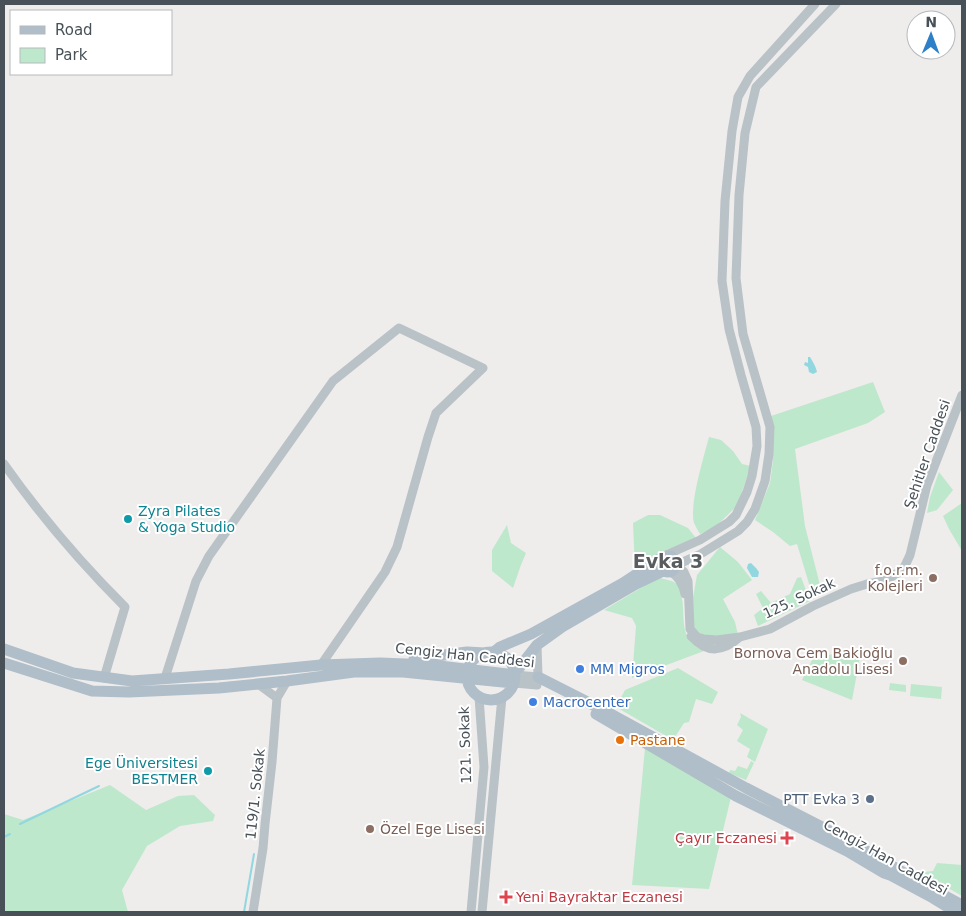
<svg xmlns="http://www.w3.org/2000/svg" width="966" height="916" font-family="'DejaVu Sans',sans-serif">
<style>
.green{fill:#bee8cb}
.water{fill:#90d7e0}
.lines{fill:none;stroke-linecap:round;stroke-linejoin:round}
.stream{stroke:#90d7e0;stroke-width:2}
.minor{stroke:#b9c2c7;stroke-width:9}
.major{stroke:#afbec8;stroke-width:11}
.culture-dot{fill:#0f9aa8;stroke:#fff;stroke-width:2}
.education-dot{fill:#8d6e63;stroke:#fff;stroke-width:2}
.shop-dot{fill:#3f7fe0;stroke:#fff;stroke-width:2}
.food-dot{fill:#e8710a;stroke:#fff;stroke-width:2}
.service-dot{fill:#5c6f8a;stroke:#fff;stroke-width:2}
.health-dot{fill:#e0444e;stroke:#fff;stroke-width:2}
.labels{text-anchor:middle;stroke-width:4;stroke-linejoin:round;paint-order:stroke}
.street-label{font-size:14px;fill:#475157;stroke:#fff}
.culture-label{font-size:14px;fill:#0d838f;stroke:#fff;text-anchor:start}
.education-label{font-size:14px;fill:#785e54;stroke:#fff;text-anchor:end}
.shop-label{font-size:14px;fill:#366cbe;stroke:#fff;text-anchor:start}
.food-label{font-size:14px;fill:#c56008;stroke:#fff;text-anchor:start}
.service-label{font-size:14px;fill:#4e5e75;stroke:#fff;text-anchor:end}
.health-label{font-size:14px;fill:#be3a42;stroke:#fff;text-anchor:end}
.district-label{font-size:19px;font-weight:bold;fill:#5a5d60;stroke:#fff}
</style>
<rect width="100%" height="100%" fill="#efecec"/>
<path class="green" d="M873 382 885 412 868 423 795 449 805 526 822 593 813 597 797 544 790 546 773 532 755 520 770 483 773 461 771 416Z
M709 437 721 440 733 451 742 464 751 466 737 506 713 529 700 534C698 531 696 527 694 523 689 505 704 456 709 437Z
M939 472 953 490 937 510 927 513 930 497Z
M962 503V551L949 529 943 516Z
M648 515H660L688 528 696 538 662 552 635 570 633 523Z
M507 525 511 543 526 553 521 565 513 588 492 571V550Z
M720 547 738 562 752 580 723 599 735 622 738 635 723 638 703 636 695 631 690 614 697 575Z
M801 577 810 601 758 626 754 615 763 608 756 594 761 591 771 603 790 594 797 578Z
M660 578 672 581 679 585C681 593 683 601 683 608 684 628 683 641 704 651L632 678 636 626 632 618 604 610 654 580Z
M861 652 852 700 802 680 814 656Z
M678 668 718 692 712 704 696 699 689 722 684 723 673 740 616 707 625 690Z
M890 683 906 685V692L889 690Z
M911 684 942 687 941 699 910 696Z
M740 713 768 729 755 762 747 757 750 749 737 741 743 730 737 725 741 717Z
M645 748 731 797 709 889 632 885Z
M751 761 754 763 746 780 729 773 730 770 735 771 738 766 747 769Z
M110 785 146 810 178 796 194 795 215 815 213 821 180 826 147 846 122 890 128 912H4V814L23 820Z
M937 863 962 865V896L924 874V872L933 871Z"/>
<path class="water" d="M808 357H810C813 362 816 367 817 372L813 374 809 372 808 367 804 365 805 362 808 363Z
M751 563 756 568 759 572 758 577H752L747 568 748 564Z"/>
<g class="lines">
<path class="stream" d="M20 824 99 786
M4 837 10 834
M244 912 254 854"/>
<path class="minor" d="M836 4 756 87 745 133 739 195 736 278 743 334 770 427 769 454 765 481 755 509 747 522 738 531 699 555 676 565 684 572 688 581 690 629 697 637 704 639 717 640 740 637 770 629 813 606 851 589 867 584 884 581 903 570 910 555 927 485 962 395
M4 464C40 515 81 563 125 607L104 678
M666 555 700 540 729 522 736 515 747 492 752 476 757 446 756 427 741 375 729 329 722 281 725 201 732 131 738 97 750 76 815 4
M671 572C679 577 683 584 685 594
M691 636C707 654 723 652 740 637
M515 675 538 677
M165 678 196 581 209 556 333 381 399 328 483 368 436 413 428 437 397 547 385 572 321 665
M514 683 537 685 538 677 537 645
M258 684 277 698
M253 912 263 848 265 824 272 762 277 698 287 681
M471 912 484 767 479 697
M482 912 502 697"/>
<path class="major" d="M660 564a8 8 0 1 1 16 0a8 8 0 1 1-16 0Z
M4 649 73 673 132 681 229 674 321 665 380 663 431 665 515 675
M494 652 500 647 531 634 623 583 661 558
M467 676a24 24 0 1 1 48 0a24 24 0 1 1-48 0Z
M414 659 467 652 485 653
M4 663 92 691 129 692 219 688 287 681 354 672H403L514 683
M514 670 519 668 537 645 562 627 636 584 663 571
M538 677 609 713 746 788 851 842 923 884 962 905
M596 714 736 796 847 851 884 873 890 875 933 898 956 912"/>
</g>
<g class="culture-dot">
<circle cx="128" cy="519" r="5"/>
<circle cx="208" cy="771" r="5"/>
</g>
<g class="education-dot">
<circle cx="933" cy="578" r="5"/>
<circle cx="903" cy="661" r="5"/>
<circle cx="370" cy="829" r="5"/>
</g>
<g class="shop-dot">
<circle cx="580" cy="669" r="5"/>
<circle cx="533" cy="702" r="5"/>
</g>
<circle class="food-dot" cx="620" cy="740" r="5"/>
<circle class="service-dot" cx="870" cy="799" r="5"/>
<g class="health-dot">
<path d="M784.5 830.5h5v5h5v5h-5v5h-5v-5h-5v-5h5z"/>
<path d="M503.5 889.5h5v5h5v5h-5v5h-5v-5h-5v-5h5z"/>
</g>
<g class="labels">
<g class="street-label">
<text transform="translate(927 454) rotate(-71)" y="5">Şehitler Caddesi</text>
<text transform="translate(799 598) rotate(-25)" y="5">125. Sokak</text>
<text transform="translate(465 655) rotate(6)" y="5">Cengiz Han Caddesi</text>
<text transform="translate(465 745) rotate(-92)" y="5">121. Sokak</text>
<text transform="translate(255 794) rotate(-84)" y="5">119/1. Sokak</text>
<text transform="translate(886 857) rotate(29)" y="5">Cengiz Han Caddesi</text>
</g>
<g class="culture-label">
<text x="138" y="516">Zyra Pilates<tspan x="138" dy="16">&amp; Yoga Studio</tspan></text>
<text x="198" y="768" text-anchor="end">Ege Üniversitesi<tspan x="198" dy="16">BESTMER</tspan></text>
</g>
<g class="education-label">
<text x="923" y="575">f.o.r.m.<tspan x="923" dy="16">Kolejleri</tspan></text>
<text x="893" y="658">Bornova Cem Bakioğlu<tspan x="893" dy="16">Anadolu Lisesi</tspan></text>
<text x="380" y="834" text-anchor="start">Özel Ege Lisesi</text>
</g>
<g class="shop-label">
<text x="590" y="674">MM Migros</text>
<text x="543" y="707">Macrocenter</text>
</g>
<g class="food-label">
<text x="630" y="745">Pastane</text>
</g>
<g class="service-label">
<text x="860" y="804">PTT Evka 3</text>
</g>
<g class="health-label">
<text x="777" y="843">Çayır Eczanesi</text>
<text x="516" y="902" text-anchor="start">Yeni Bayraktar Eczanesi</text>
</g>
<g class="district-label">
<text x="668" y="568">Evka 3</text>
</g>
</g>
<rect width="966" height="916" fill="none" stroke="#475157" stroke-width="10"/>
<rect x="10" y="10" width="162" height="65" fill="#ffffff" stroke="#b5b9bc"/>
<rect x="20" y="26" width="25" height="8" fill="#afbec8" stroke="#b5b9bc"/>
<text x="55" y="35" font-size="15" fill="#475157">Road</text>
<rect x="20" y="48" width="25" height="15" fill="#bee8cb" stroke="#b5b9bc"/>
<text x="55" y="60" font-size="15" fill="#475157">Park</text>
<g transform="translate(931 35) rotate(1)"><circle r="24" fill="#ffffff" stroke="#b5b9bc"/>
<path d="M0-4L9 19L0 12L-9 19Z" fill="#2d7fc7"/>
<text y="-8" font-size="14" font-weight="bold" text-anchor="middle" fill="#475157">N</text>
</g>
</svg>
